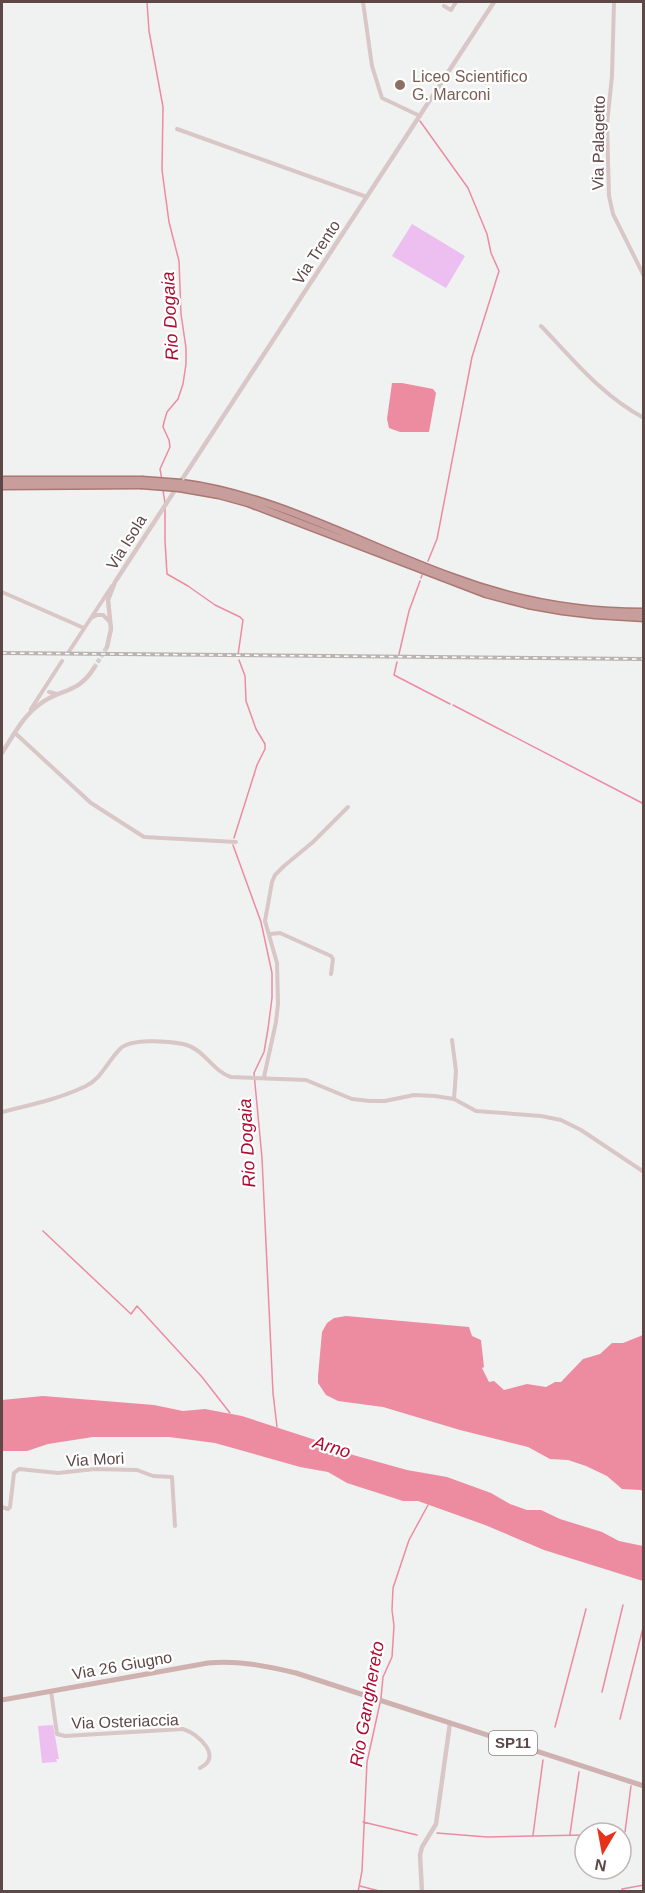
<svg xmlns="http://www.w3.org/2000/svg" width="645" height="1893" font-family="Helvetica,sans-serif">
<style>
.green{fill:#edbef0}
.water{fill:#ed8ba1}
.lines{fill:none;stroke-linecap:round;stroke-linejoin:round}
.stream{stroke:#ed8ba1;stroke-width:1.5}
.tertiary-tunnel{stroke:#d3d0cf;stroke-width:4.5;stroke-dasharray:4.5 2;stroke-linecap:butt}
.trunk-casing{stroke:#ab7772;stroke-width:9}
.minor{stroke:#d8c7c6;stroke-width:4}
.tertiary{stroke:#d8c7c6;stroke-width:4.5}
.primary{stroke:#cfb1af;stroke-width:5}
.trunk{stroke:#c79e9b;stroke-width:6}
.rail-casing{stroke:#bab3b2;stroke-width:4}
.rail{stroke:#fff;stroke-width:1.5;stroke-dasharray:4.5;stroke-linecap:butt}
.trunk-bridge-casing{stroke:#ab7772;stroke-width:9;stroke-linecap:butt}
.trunk-bridge{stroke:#c79e9b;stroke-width:6}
.education-dot{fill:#8d6e63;stroke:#fff;stroke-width:2}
.labels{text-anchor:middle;stroke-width:4.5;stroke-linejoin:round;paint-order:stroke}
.shield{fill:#fff;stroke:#8e7f7e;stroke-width:1.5}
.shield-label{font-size:15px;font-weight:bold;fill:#5e4847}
.education-label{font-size:16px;fill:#785e54;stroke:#fff;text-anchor:start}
.street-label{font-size:16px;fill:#5e4847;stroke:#fff}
.water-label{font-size:18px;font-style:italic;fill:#ad0b30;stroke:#fff}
</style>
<rect width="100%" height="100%" fill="#f0f2f1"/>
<path class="green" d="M412 224 465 256 446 288 392 256Z
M53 1725 59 1759H56L57 1762 42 1763 38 1726Z"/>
<path class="water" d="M392 383H402L433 389 436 393 429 432H400L389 428 387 419Z
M346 1316 469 1327 472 1336 481 1340 484 1367 482 1368 489 1382 494 1381 504 1390 527 1384 546 1387 555 1382H561L583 1359 600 1354 612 1343H623L643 1335V1492L641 1490 622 1489 607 1476 586 1466 568 1460 550 1459 528 1447 460 1430 383 1407 338 1401 326 1395 318 1383V1376L322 1332 327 1323 334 1318Z
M43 1396 154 1405 183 1411 205 1409 242 1416 337 1447 353 1455 407 1470 447 1477 491 1493 510 1504 527 1510H541L560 1519 602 1532 619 1541 643 1546V1581L544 1550 485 1525 418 1501H403L347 1483 328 1472 300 1467 215 1443 169 1437H93L48 1444 27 1451H2V1400Z"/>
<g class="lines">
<path class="stream" d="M147 2 149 31 163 107 162 170 169 222 179 261 181 314 186 348V364L183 384 178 399 167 412 164 422 163 427 169 440 170 447 160 469 162 480
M420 121 468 188 487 234 491 253 499 271 472 357 437 539 428 561
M163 490 165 503
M165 508V541L167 574 188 586 215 605 240 617 243 620 238 655
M421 578 422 575
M399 654 409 611 420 581
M397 662 394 675 450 704
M453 705 644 804
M234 838 257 765 265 749V744L256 729 246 701 245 676 239 660
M233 845 261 922 272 973V998L268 1029 264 1052 254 1073 262 1158 273 1393 277 1427
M43 1231 131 1314 137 1306 202 1377 230 1413
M602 1692 623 1605
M381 1698 383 1677 392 1657 394 1626 392 1610 393 1588 409 1540 428 1505
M620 1719 644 1624
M555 1727 586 1609
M363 1822 417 1835
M625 1832 631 1786
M437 1833 487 1837 585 1835
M570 1834 579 1772
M533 1835 543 1760
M621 1838 623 1835
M360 1886 383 1892
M358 1892 362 1871 367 1762 380 1703
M623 1892 622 1889 644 1885"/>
<path class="tertiary-tunnel" d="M94 668 107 647"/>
<defs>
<path id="trunk" d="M2 480H142
M182 483C275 495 365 546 452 577 513 600 579 612 644 612
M2 486 141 485
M179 488 219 495 248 503 486 594 528 605 562 611 595 615 644 618"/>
</defs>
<use href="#trunk" class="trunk-casing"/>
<path class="minor" d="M363 2 372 66 382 98 420 116
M614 2 612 76 607 124 609 196 613 214 644 276
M444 6 451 10 456 2
M177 129 367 197
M541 326C573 359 602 396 644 418
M2 592 84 628
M91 618 97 615H103L110 622
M68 653 112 586
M49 692 57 694
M31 709 62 661
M15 733 91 803 144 837 236 842
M270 934 280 933 331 956 333 959 331 974
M452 1040 456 1071 454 1099
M264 1077 276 1022 278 1004 277 963 265 921 272 882 275 875 284 866 313 842 348 807
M2 1112C30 1105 59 1099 86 1086 102 1078 107 1062 120 1049 130 1038 168 1041 183 1044 204 1048 212 1071 231 1077L306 1080 352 1099 370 1101H385L414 1095 435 1096 454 1099 476 1111 541 1116 561 1120 581 1130 644 1172
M2 1507 8 1509 10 1507 14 1473 19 1469 58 1473 95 1469 137 1470 153 1476 172 1477 175 1526
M51 1691 57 1734 65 1736 183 1729C199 1734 223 1757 200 1768"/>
<path class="tertiary" d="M107 647 111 629 108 600 115 582 494 2
M2 753C13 736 23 716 40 704 60 688 77 695 94 668
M422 1892 420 1855 422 1847 436 1824 450 1723"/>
<path class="primary" d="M2 1700 208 1663C238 1660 266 1666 296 1673L644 1786"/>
<use href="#trunk" class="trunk"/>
<defs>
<path id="rail" d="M2 653 644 659"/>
</defs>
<use href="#rail" class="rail-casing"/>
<use href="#rail" class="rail"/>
<defs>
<path id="trunk-bridge" d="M142 480 182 483
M141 485 179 488"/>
</defs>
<use href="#trunk-bridge" class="trunk-bridge-casing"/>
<use href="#trunk-bridge" class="trunk-bridge"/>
</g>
<circle class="education-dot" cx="400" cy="85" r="6"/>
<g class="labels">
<rect class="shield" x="489" y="1731" width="48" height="24" rx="4.5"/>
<g class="shield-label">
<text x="513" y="1748">SP11</text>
</g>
<g class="education-label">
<text x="412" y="82">Liceo Scientifico<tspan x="412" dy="18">G. Marconi</tspan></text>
</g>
<g class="street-label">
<text transform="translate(598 143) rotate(-89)" y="6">Via Palagetto</text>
<text transform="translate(316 252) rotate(-57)" y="6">Via Trento</text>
<text transform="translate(126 542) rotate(-58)" y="6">Via Isola</text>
<text transform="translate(95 1459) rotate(-3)" y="6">Via Mori</text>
<text transform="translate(122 1665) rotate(-10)" y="6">Via 26 Giugno</text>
<text transform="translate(125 1721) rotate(-2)" y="6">Via Osteriaccia</text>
</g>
<g class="water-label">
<text transform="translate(170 316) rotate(-93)" y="6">Rio Dogaia</text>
<text transform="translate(247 1143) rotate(-93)" y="6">Rio Dogaia</text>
<text transform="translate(332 1447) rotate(17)" y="6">Arno</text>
<text transform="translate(367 1704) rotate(-80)" y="6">Rio Ganghereto</text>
</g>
</g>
<rect width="645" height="1893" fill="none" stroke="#5e4847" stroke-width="6"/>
<g transform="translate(603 1851) rotate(190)"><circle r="28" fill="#ffffff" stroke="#bfb6b5" stroke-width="1.5"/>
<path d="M0-4.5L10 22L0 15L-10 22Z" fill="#e53218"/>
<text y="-9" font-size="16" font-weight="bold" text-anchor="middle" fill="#5e4847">N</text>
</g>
</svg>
